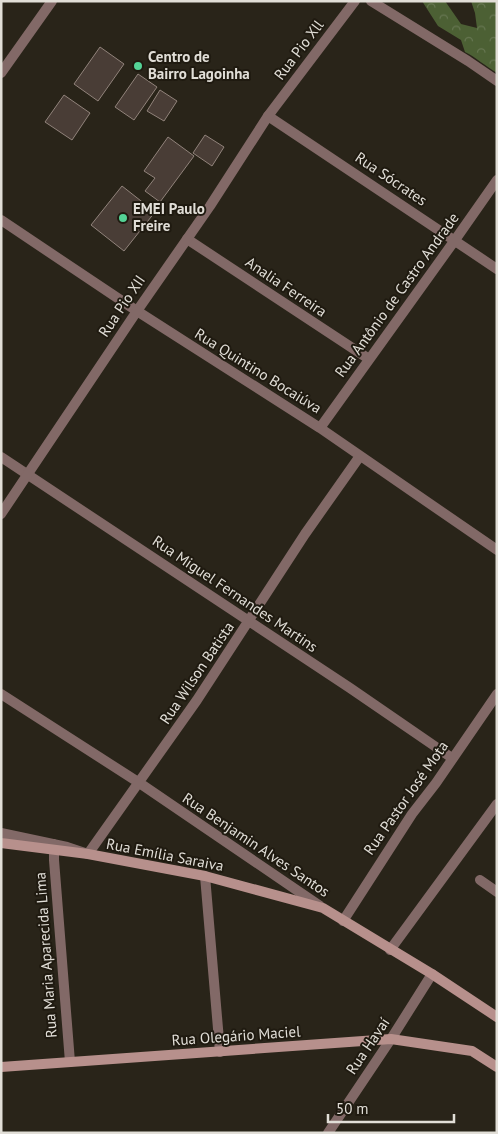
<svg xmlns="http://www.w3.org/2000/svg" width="498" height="1134" font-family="'PT Sans',sans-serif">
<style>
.forest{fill:url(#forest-crowns)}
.building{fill:#493d36;stroke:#91837b}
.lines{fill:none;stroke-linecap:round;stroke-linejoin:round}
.minor{stroke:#826967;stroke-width:10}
.tertiary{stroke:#826967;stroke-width:10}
.secondary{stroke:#b7908c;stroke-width:10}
.poi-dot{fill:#54d396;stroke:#1f1a10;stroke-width:2}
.labels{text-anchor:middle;stroke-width:4;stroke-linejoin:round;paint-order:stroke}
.street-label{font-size:15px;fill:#e1ded7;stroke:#1f1a10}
.poi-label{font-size:15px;font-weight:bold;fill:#e1ded7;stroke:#1f1a10;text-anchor:start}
</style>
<defs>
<pattern id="forest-crowns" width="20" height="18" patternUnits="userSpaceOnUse" patternTransform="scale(1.25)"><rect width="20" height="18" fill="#4c6034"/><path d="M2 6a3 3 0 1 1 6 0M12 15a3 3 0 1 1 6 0" fill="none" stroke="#667651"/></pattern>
</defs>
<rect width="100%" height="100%" fill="#292419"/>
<path class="forest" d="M422 1H445L461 24 477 28 475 13 471 1H497V73C485 66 477 58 465 52L461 40 438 26Z"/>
<path class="building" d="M100 47 124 64 98 101 74 84Z
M138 74 157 87 134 120 115 107Z
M160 90 177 101 164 121 147 111Z
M64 95 90 113 72 140 45 122Z
M205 135 224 147 212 166 193 153Z
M168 137 194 156 160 202 145 191 155 178 144 171Z
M122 186 155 212 124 251 91 225Z"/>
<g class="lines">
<path class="minor" d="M371 1 468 61 497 81
M268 116 497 269
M1 220 137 311 320 428 497 550
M187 239 369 359
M320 428 455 240 497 180
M1 457 350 688 452 758
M1 694 138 782 320 906
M1 833 67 847 88 854 197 700 305 534 360 456
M54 844V860L70 1062
M205 876 220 1052
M480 880 497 892
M343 921 412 814 436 783 497 694
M390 950 497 804
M328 1133 391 1039 432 974"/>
<path class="tertiary" d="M1 73 52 1
M1 514 137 311 210 206 268 116 355 1"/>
<path class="secondary" d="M1 843 88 854 205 876 323 908 432 974 497 1017
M1 1067 391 1039 472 1051 497 1067"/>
</g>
<g class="poi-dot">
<circle cx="138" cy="66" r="5"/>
<circle cx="123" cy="218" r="5"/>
</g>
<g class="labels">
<g class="street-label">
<text transform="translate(299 50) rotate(-53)" y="5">Rua Pio Xll</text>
<text transform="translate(391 179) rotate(34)" y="5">Rua Sócrates</text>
<text transform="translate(286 287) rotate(34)" y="5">Analia Ferreira</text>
<text transform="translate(397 295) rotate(-54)" y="5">Rua Antônio de Castro Andrade</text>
<text transform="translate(122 306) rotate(-56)" y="5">Rua Pio XII</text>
<text transform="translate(258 371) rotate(32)" y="5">Rua Quintino Bocaiúva</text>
<text transform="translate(235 594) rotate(34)" y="5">Rua Miguel Fernandes Martins</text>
<text transform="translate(197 673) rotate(-56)" y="5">Rua Wilson Batista</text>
<text transform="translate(406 798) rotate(-55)" y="5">Rua Pastor José Mota</text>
<text transform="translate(256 845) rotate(34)" y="5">Rua Benjamin Alves Santos</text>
<text transform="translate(165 855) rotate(11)" y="5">Rua Emília Saraiva</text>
<text transform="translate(46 955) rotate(-94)" y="5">Rua Maria Aparecida Lima</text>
<text transform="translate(236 1036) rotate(-4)" y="5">Rua Olegário Maciel</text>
<text transform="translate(368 1046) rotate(-56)" y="5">Rua Havaí</text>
</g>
<g class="poi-label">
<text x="148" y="62">Centro de<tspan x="148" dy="17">Bairro Lagoinha</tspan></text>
<text x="133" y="214">EMEI Paulo<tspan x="133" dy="17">Freire</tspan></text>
</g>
</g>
<rect width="498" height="1134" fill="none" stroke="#e1ded7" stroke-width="5"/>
<path d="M328 1114v8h126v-8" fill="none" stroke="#e1ded7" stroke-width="2.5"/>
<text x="336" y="1114" font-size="15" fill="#e1ded7" stroke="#1f1a10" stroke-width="4" paint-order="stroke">50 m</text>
</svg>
